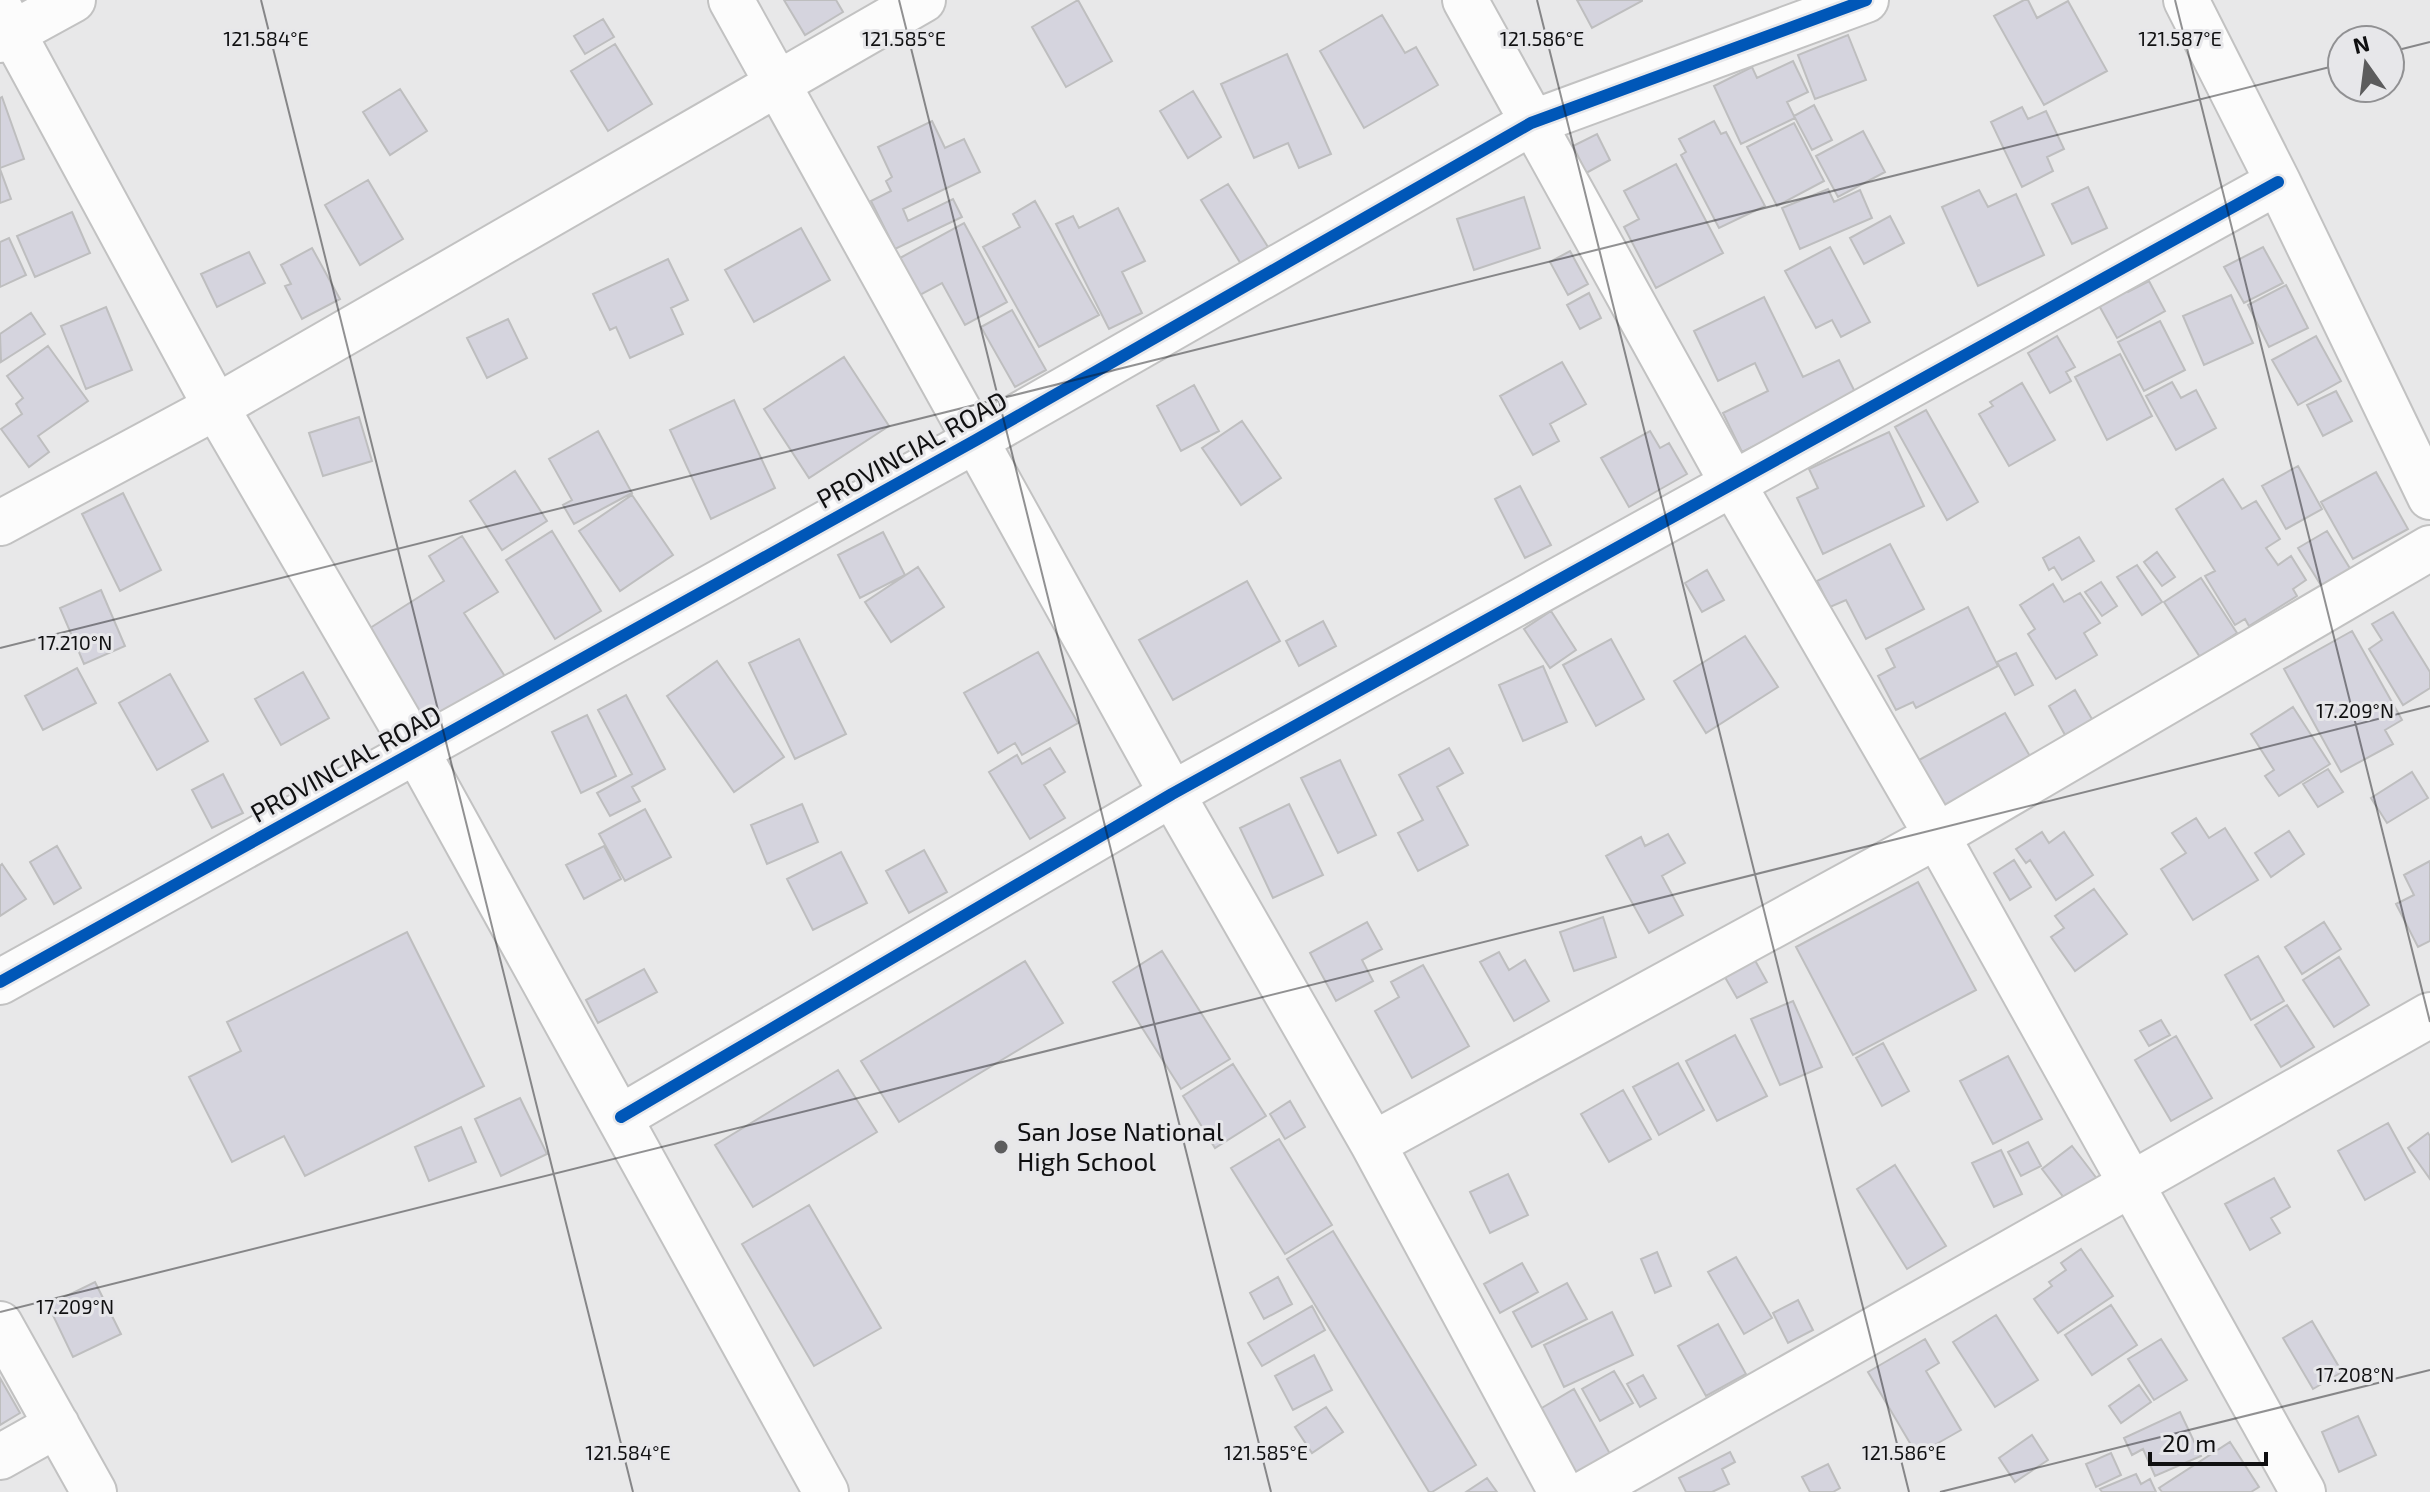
<svg xmlns="http://www.w3.org/2000/svg" width="2430" height="1492" font-family="'Exo 2',sans-serif">
<style>
.building{fill:#d5d4de;stroke:#bebebf;stroke-width:2}
.lines{fill:none;stroke-linecap:round;stroke-linejoin:round}
.minor-casing{stroke:#c2c2c2;stroke-width:48}
.minor{stroke:#fcfcfc;stroke-width:44}
.cycleway-casing{stroke:#e7e7ea;stroke-width:17}
.cycleway{stroke:#0057b8;stroke-width:12}
.ticks{fill:none;stroke:#101011;stroke-width:2;stroke-opacity:0.45}
.poi-dot{fill:#5c5c5d;stroke:#e7e7ea;stroke-width:3}
.labels{text-anchor:middle;stroke-width:6;stroke-linejoin:round;paint-order:stroke}
.street-label{font-size:26px;fill:#101011;stroke:#e7e7ea}
.poi-label{font-size:26px;fill:#101011;stroke:#e7e7ea;text-anchor:start}
.ticks-label{font-size:20px;text-anchor:middle;fill:#101011;stroke:#e7e7ea;stroke-width:6;stroke-linejoin:round;paint-order:stroke}
</style>
<rect width="100%" height="100%" fill="#e8e8e9"/>
<path class="building" d="M784 0H836L843 12 805 35Z
M1078 0 1112 61 1066 87 1032 27Z
M1577 0H1642V1L1592 28Z
M2024 0H2028L2037 18 2068 1 2107 71 2044 105 1994 16Z
M1382 15 1405 53 1416 47 1438 85 1364 128 1320 51Z
M603 19 614 37 585 54 574 36Z
M1848 35 1866 80 1815 99 1798 55Z
M615 44 652 104 608 131 571 71Z
M1287 54 1331 154 1299 168 1288 143 1254 158 1221 84Z
M1793 61 1808 92 1787 102 1795 118 1741 144 1714 86 1752 67 1757 78Z
M400 89 427 131 390 155 363 112Z
M1193 91 1221 137 1188 158 1160 111Z
M2 97 24 159 0 168V98Z
M1814 105 1832 140 1812 150 1794 116Z
M2022 107 2028 119 2046 111 2064 149 2047 157 2053 171 2022 187 1991 122Z
M932 121 945 148 964 139 980 172 903 209 908 221 953 199 962 217 895 249 871 201 891 191 886 181 892 177 878 147Z
M1714 121 1721 134 1726 132 1765 206 1719 228 1681 155 1686 152 1679 139Z
M1794 123 1824 181 1777 206 1747 147Z
M1863 131 1885 172 1838 197 1816 156Z
M1597 134 1610 160 1586 173 1573 146Z
M1676 164 1723 253 1656 288 1624 227 1639 219 1624 191Z
M0 169 11 199 0 203Z
M368 180 403 239 360 265 325 205Z
M1228 184 1268 247 1241 264 1201 200Z
M2088 187 2107 228 2072 244 2052 204Z
M1828 189 1834 202 1860 190 1872 218 1800 249 1782 208Z
M1979 190 1988 207 2016 194 2044 255 1978 286 1942 207Z
M1524 197 1540 248 1474 270 1457 219Z
M1035 201 1099 315 1039 347 983 247 1020 227 1013 214Z
M1118 208 1145 261 1122 272 1142 313 1109 329 1056 224 1073 216 1079 228Z
M72 212 90 253 35 277 17 236Z
M1890 216 1904 243 1864 264 1850 238Z
M964 223 1007 302 965 325 942 283 920 295 900 258Z
M801 228 830 280 754 322 725 270Z
M9 238 26 275 0 287V242Z
M1830 247 1870 322 1841 337 1832 320 1816 328 1785 271Z
M2263 247 2283 283 2244 303 2224 267Z
M312 248 340 299 302 319 285 286 291 284 281 265Z
M1570 251 1588 284 1568 295 1550 262Z
M249 252 265 283 217 307 201 274Z
M668 259 688 300 671 308 683 334 630 358 616 327 610 330 593 294Z
M2149 281 2165 311 2117 338 2096 300 2123 284 2128 292Z
M2286 285 2308 328 2269 347 2248 305Z
M1589 293 1601 318 1580 329 1567 305Z
M2231 295 2253 343 2204 365 2183 316Z
M1764 297 1803 377 1839 360 1857 396 1742 452 1723 413 1768 391 1755 363 1718 381 1694 331Z
M106 307 132 370 86 389 61 326Z
M1012 310 1046 370 1015 387 981 327Z
M31 313 45 334 1 362 0 334Z
M508 319 527 358 487 378 467 338Z
M2160 321 2185 370 2144 391 2118 342Z
M2057 336 2075 367 2066 372 2071 381 2050 393 2028 353Z
M2316 336 2341 381 2298 405 2272 360Z
M48 346 88 401 38 436 49 452 29 467 1 429 22 414 16 404 23 398 7 376Z
M2120 354 2152 416 2107 440 2075 377Z
M844 357 889 426 809 478 764 409Z
M1562 362 1586 404 1550 424 1559 441 1533 455 1500 396Z
M2172 382 2181 398 2196 390 2216 428 2176 450 2146 396Z
M2022 383 2055 440 2009 466 1979 414 1993 406 1990 402Z
M1194 385 1219 431 1181 451 1157 406Z
M2336 391 2352 421 2323 436 2307 405Z
M734 400 775 488 711 519 670 430Z
M1926 410 1978 502 1947 520 1895 427Z
M359 417 372 461 323 476 309 433Z
M1242 421 1281 478 1241 505 1202 448Z
M598 431 632 493 574 524 563 505 572 500 549 459Z
M1650 431 1660 448 1669 443 1687 474 1629 507 1601 458Z
M1889 432 1924 506 1823 554 1797 498 1818 488 1809 469Z
M2298 466 2322 509 2286 529 2262 486Z
M515 471 547 521 502 550 470 501Z
M2376 472 2408 529 2353 559 2321 502Z
M2223 479 2242 509 2256 501 2280 539 2266 548 2278 565 2291 556 2306 580 2293 589 2297 596 2249 626 2245 619 2235 625 2205 576 2215 571 2176 509Z
M1520 486 1551 545 1525 558 1495 499Z
M123 493 161 570 120 591 82 514Z
M632 495 673 555 620 591 579 531Z
M552 531 601 611 555 639 506 560Z
M2327 531 2354 575 2325 592 2298 548Z
M883 532 905 575 860 598 838 555Z
M462 536 498 592 464 613 506 678 428 727 367 630 444 581 429 556Z
M2079 537 2094 561 2062 580 2054 567 2049 570 2043 558Z
M1890 544 1924 609 1866 639 1846 600 1830 607 1817 581Z
M2157 552 2175 577 2162 586 2144 562Z
M2137 565 2162 602 2142 615 2117 577Z
M918 567 944 607 891 642 865 602Z
M1707 570 1724 600 1702 612 1685 583Z
M2201 578 2237 633 2200 657 2164 602Z
M1247 581 1280 641 1173 700 1139 640Z
M2101 582 2117 606 2102 616 2085 592Z
M2053 584 2064 602 2080 593 2100 623 2084 633 2097 655 2056 679 2028 634 2035 629 2020 605Z
M101 590 125 646 84 664 60 608Z
M1968 607 1998 666 1916 708 1913 702 1896 710 1878 676 1895 667 1886 649Z
M1551 611 1576 650 1550 668 1524 629Z
M2393 612 2430 672V688L2403 705 2369 649 2382 640 2372 624Z
M1323 621 1336 646 1299 666 1286 641Z
M2352 631 2402 720 2385 730 2393 744 2341 772 2284 669Z
M1745 636 1778 687 1706 733 1674 681Z
M799 639 846 734 795 759 749 663Z
M1611 639 1644 699 1596 726 1563 665Z
M1038 652 1078 723 1022 755 1015 743 998 753 964 693Z
M2016 653 2033 685 2015 695 1997 662Z
M717 661 784 757 734 792 667 696Z
M1543 666 1567 722 1523 741 1499 685Z
M77 668 96 703 43 730 25 696Z
M303 672 329 718 281 745 255 699Z
M170 674 208 741 157 770 119 703Z
M2075 690 2096 726 2069 742 2049 706Z
M626 695 665 769 632 787 640 801 610 816 597 793 632 774 598 710Z
M2293 707 2330 764 2279 796 2265 776 2274 770 2251 734Z
M2005 713 2031 758 1945 806 1919 760Z
M587 715 616 776 581 793 552 732Z
M1050 748 1065 772 1044 785 1065 818 1030 839 989 772 1017 755 1022 764Z
M1449 748 1463 773 1437 787 1468 845 1418 871 1398 833 1423 820 1399 775Z
M1340 760 1376 835 1338 853 1301 778Z
M2328 769 2343 792 2318 807 2303 784Z
M2412 772 2428 798 2387 823 2371 798Z
M223 774 243 813 212 828 192 790Z
M802 804 818 842 767 864 751 825Z
M1289 804 1323 875 1273 898 1240 828Z
M645 809 671 857 625 881 599 834Z
M2196 818 2209 838 2225 828 2258 880 2193 920 2161 869 2186 853 2172 833Z
M2289 831 2304 854 2271 877 2255 853Z
M2042 832 2049 843 2064 832 2093 875 2056 900 2030 860 2026 863 2016 849Z
M1668 834 1685 863 1662 876 1683 915 1649 933 1606 856 1641 837 1645 846Z
M57 846 81 888 54 904 30 862Z
M604 846 621 879 584 899 566 865Z
M924 850 947 892 909 913 886 871Z
M841 852 867 903 813 930 787 879Z
M2014 860 2031 887 2010 900 1994 873Z
M2430 861V941L2418 947 2396 904 2414 895 2404 875Z
M2 864 26 899 0 916V866Z
M1918 882 1976 990 1853 1055 1796 947Z
M2094 889 2127 934 2075 971 2051 937 2064 928 2055 916Z
M1603 917 1616 957 1574 971 1560 932Z
M1367 922 1382 949 1362 960 1373 981 1336 1001 1310 953Z
M2324 922 2341 949 2302 974 2285 947Z
M407 932 484 1086 305 1176 284 1136 232 1162 189 1077 241 1051 227 1022Z
M1162 951 1230 1059 1181 1089 1113 982Z
M1499 952 1509 970 1525 960 1549 1001 1514 1021 1480 962Z
M1752 955 1767 982 1737 998 1722 972Z
M2258 956 2284 1001 2251 1020 2225 975Z
M2339 957 2369 1005 2334 1027 2303 980Z
M1025 961 1063 1023 899 1122 861 1061Z
M1423 965 1469 1046 1412 1078 1375 1011 1399 997 1391 982Z
M644 969 657 992 598 1023 586 1000Z
M1793 1001 1822 1067 1780 1085 1751 1019Z
M2287 1005 2314 1047 2281 1067 2255 1025Z
M2161 1020 2170 1035 2149 1046 2140 1031Z
M1735 1035 1767 1096 1717 1121 1686 1061Z
M2176 1036 2212 1098 2171 1121 2135 1060Z
M1883 1043 1909 1091 1882 1106 1856 1058Z
M2008 1056 2042 1119 1993 1144 1960 1081Z
M1678 1063 1704 1110 1659 1135 1633 1087Z
M1233 1064 1266 1116 1215 1148 1183 1096Z
M838 1070 877 1132 753 1207 715 1145Z
M1623 1090 1651 1139 1609 1162 1581 1114Z
M520 1098 547 1154 501 1176 475 1119Z
M1290 1101 1305 1127 1285 1139 1270 1114Z
M2388 1123 2415 1172 2365 1200 2338 1151Z
M461 1127 476 1162 429 1181 415 1147Z
M2428 1133 2430 1136V1179L2408 1148Z
M1279 1139 1332 1225 1285 1254 1231 1168Z
M2028 1142 2041 1166 2021 1176 2008 1152Z
M2072 1146 2101 1184 2071 1207 2042 1169Z
M2001 1150 2022 1194 1994 1207 1972 1163Z
M1895 1165 1946 1246 1907 1269 1857 1189Z
M1508 1174 1528 1215 1490 1233 1470 1192Z
M2274 1178 2290 1207 2271 1218 2280 1233 2250 1250 2225 1204Z
M809 1205 881 1328 814 1366 742 1244Z
M1333 1231 1476 1465 1432 1492H1429L1287 1259Z
M2081 1249 2113 1296 2058 1333 2034 1299 2052 1286 2049 1282 2066 1270 2061 1263Z
M1657 1252 1671 1286 1655 1293 1641 1259Z
M1736 1257 1772 1318 1744 1334 1708 1272Z
M1522 1263 1538 1292 1500 1313 1484 1284Z
M1278 1277 1292 1304 1264 1319 1250 1293Z
M95 1282 121 1334 73 1357 48 1305Z
M1567 1283 1587 1319 1532 1347 1513 1312Z
M1798 1300 1813 1330 1788 1343 1773 1313Z
M2111 1305 2137 1345 2092 1375 2065 1335Z
M1312 1306 1325 1330 1262 1366 1248 1343Z
M1612 1312 1633 1355 1564 1387 1544 1345Z
M1996 1315 2038 1380 1995 1407 1953 1342Z
M2312 1321 2342 1372 2313 1389 2283 1338Z
M1718 1324 1746 1374 1706 1396 1678 1346Z
M1925 1339 1939 1363 1926 1371 1961 1430 1917 1455 1868 1372Z
M2161 1339 2187 1380 2154 1400 2128 1359Z
M1314 1355 1332 1390 1293 1410 1275 1376Z
M1614 1371 1633 1403 1600 1421 1582 1389Z
M1643 1375 1656 1398 1640 1407 1627 1384Z
M0 1378 20 1413 0 1425Z
M2139 1385 2151 1402 2121 1423 2109 1406Z
M1574 1389 1614 1461 1579 1481 1540 1409Z
M1326 1407 1343 1432 1312 1453 1295 1427Z
M2180 1412 2201 1456 2155 1476 2143 1449 2132 1455 2124 1438Z
M2358 1416 2376 1455 2339 1472 2322 1432Z
M2032 1435 2048 1460 2015 1482 1999 1458Z
M2230 1442 2259 1487 2251 1492H2162L2159 1488Z
M1730 1452 1735 1462 1722 1469 1729 1484 1712 1492H1686L1679 1478Z
M2111 1453 2121 1475 2096 1487 2086 1464Z
M1828 1464 1840 1488 1833 1492H1810L1802 1477Z
M2136 1474 2141 1484 2150 1479 2156 1492H2102L2100 1489Z
M1487 1478 1497 1492H1466Z"/>
<g class="lines">
<defs>
<path id="minor" d="M731 0 1172 794 1373 1144 1561 1492
M1465 0 1733 484 1937 836 2303 1492
M2186 0 2278 182 2430 497
M0 9 216 407 416 750 826 1492
M0 40 73 0
M0 523 216 407 923 0
M0 982 976 440 1531 123 1866 0
M621 1117 1172 794 2278 182
M1373 1144 1937 836 2430 548
M0 1324 94 1492
M0 1457 57 1425
M1587 1492 2430 1015"/>
</defs>
<use href="#minor" class="minor-casing"/>
<use href="#minor" class="minor"/>
<defs>
<path id="cycleway" d="M0 982 976 440 1531 123 1866 0
M621 1117 1172 794 2278 182"/>
</defs>
<use href="#cycleway" class="cycleway-casing"/>
<use href="#cycleway" class="cycleway"/>
</g>
<path class="ticks" d="M261 0 633 1492M899 0 1271 1492M1537 0 1909 1492M2175 0 2430 1022M2390 52 2430 42M0 648 2342 64M0 1312 2430 706M1940 1492 2430 1370"/>
<circle class="poi-dot" cx="1001" cy="1147" r="8"/>
<g class="labels">
<g class="street-label">
<text transform="translate(912 450) rotate(-29)" y="9">PROVINCIAL ROAD</text>
<text transform="translate(346 764) rotate(-29)" y="9">PROVINCIAL ROAD</text>
</g>
<g class="poi-label">
<text x="1017" y="1141">San Jose National<tspan x="1017" dy="30">High School</tspan></text>
</g>
</g>
<g class="ticks-label">
<text x="904" y="46">121.585°E</text>
<text x="2180" y="46">121.587°E</text>
<text x="266" y="46">121.584°E</text>
<text x="1542" y="46">121.586°E</text>
<text x="75" y="650">17.210°N</text>
<text x="2355" y="718">17.209°N</text>
<text x="75" y="1314">17.209°N</text>
<text x="2355" y="1382">17.208°N</text>
<text x="628" y="1460">121.584°E</text>
<text x="1266" y="1460">121.585°E</text>
<text x="1904" y="1460">121.586°E</text>
</g>
<g transform="translate(2366 64) rotate(346)"><circle r="38" fill="#e7e7ea" stroke="#919193" stroke-width="2"/>
<path d="M0-6L14 30L0 20L-14 30Z" fill="#5c5c5d"/>
<text y="-12" font-size="22" font-weight="bold" text-anchor="middle" fill="#101011">N</text>
</g>
<path d="M2150 1452v12h116v-12" fill="none" stroke="#101011" stroke-width="4"/>
<text x="2162" y="1452" font-size="24" fill="#101011" stroke="#e7e7ea" stroke-width="6" paint-order="stroke">20 m</text>
</svg>
